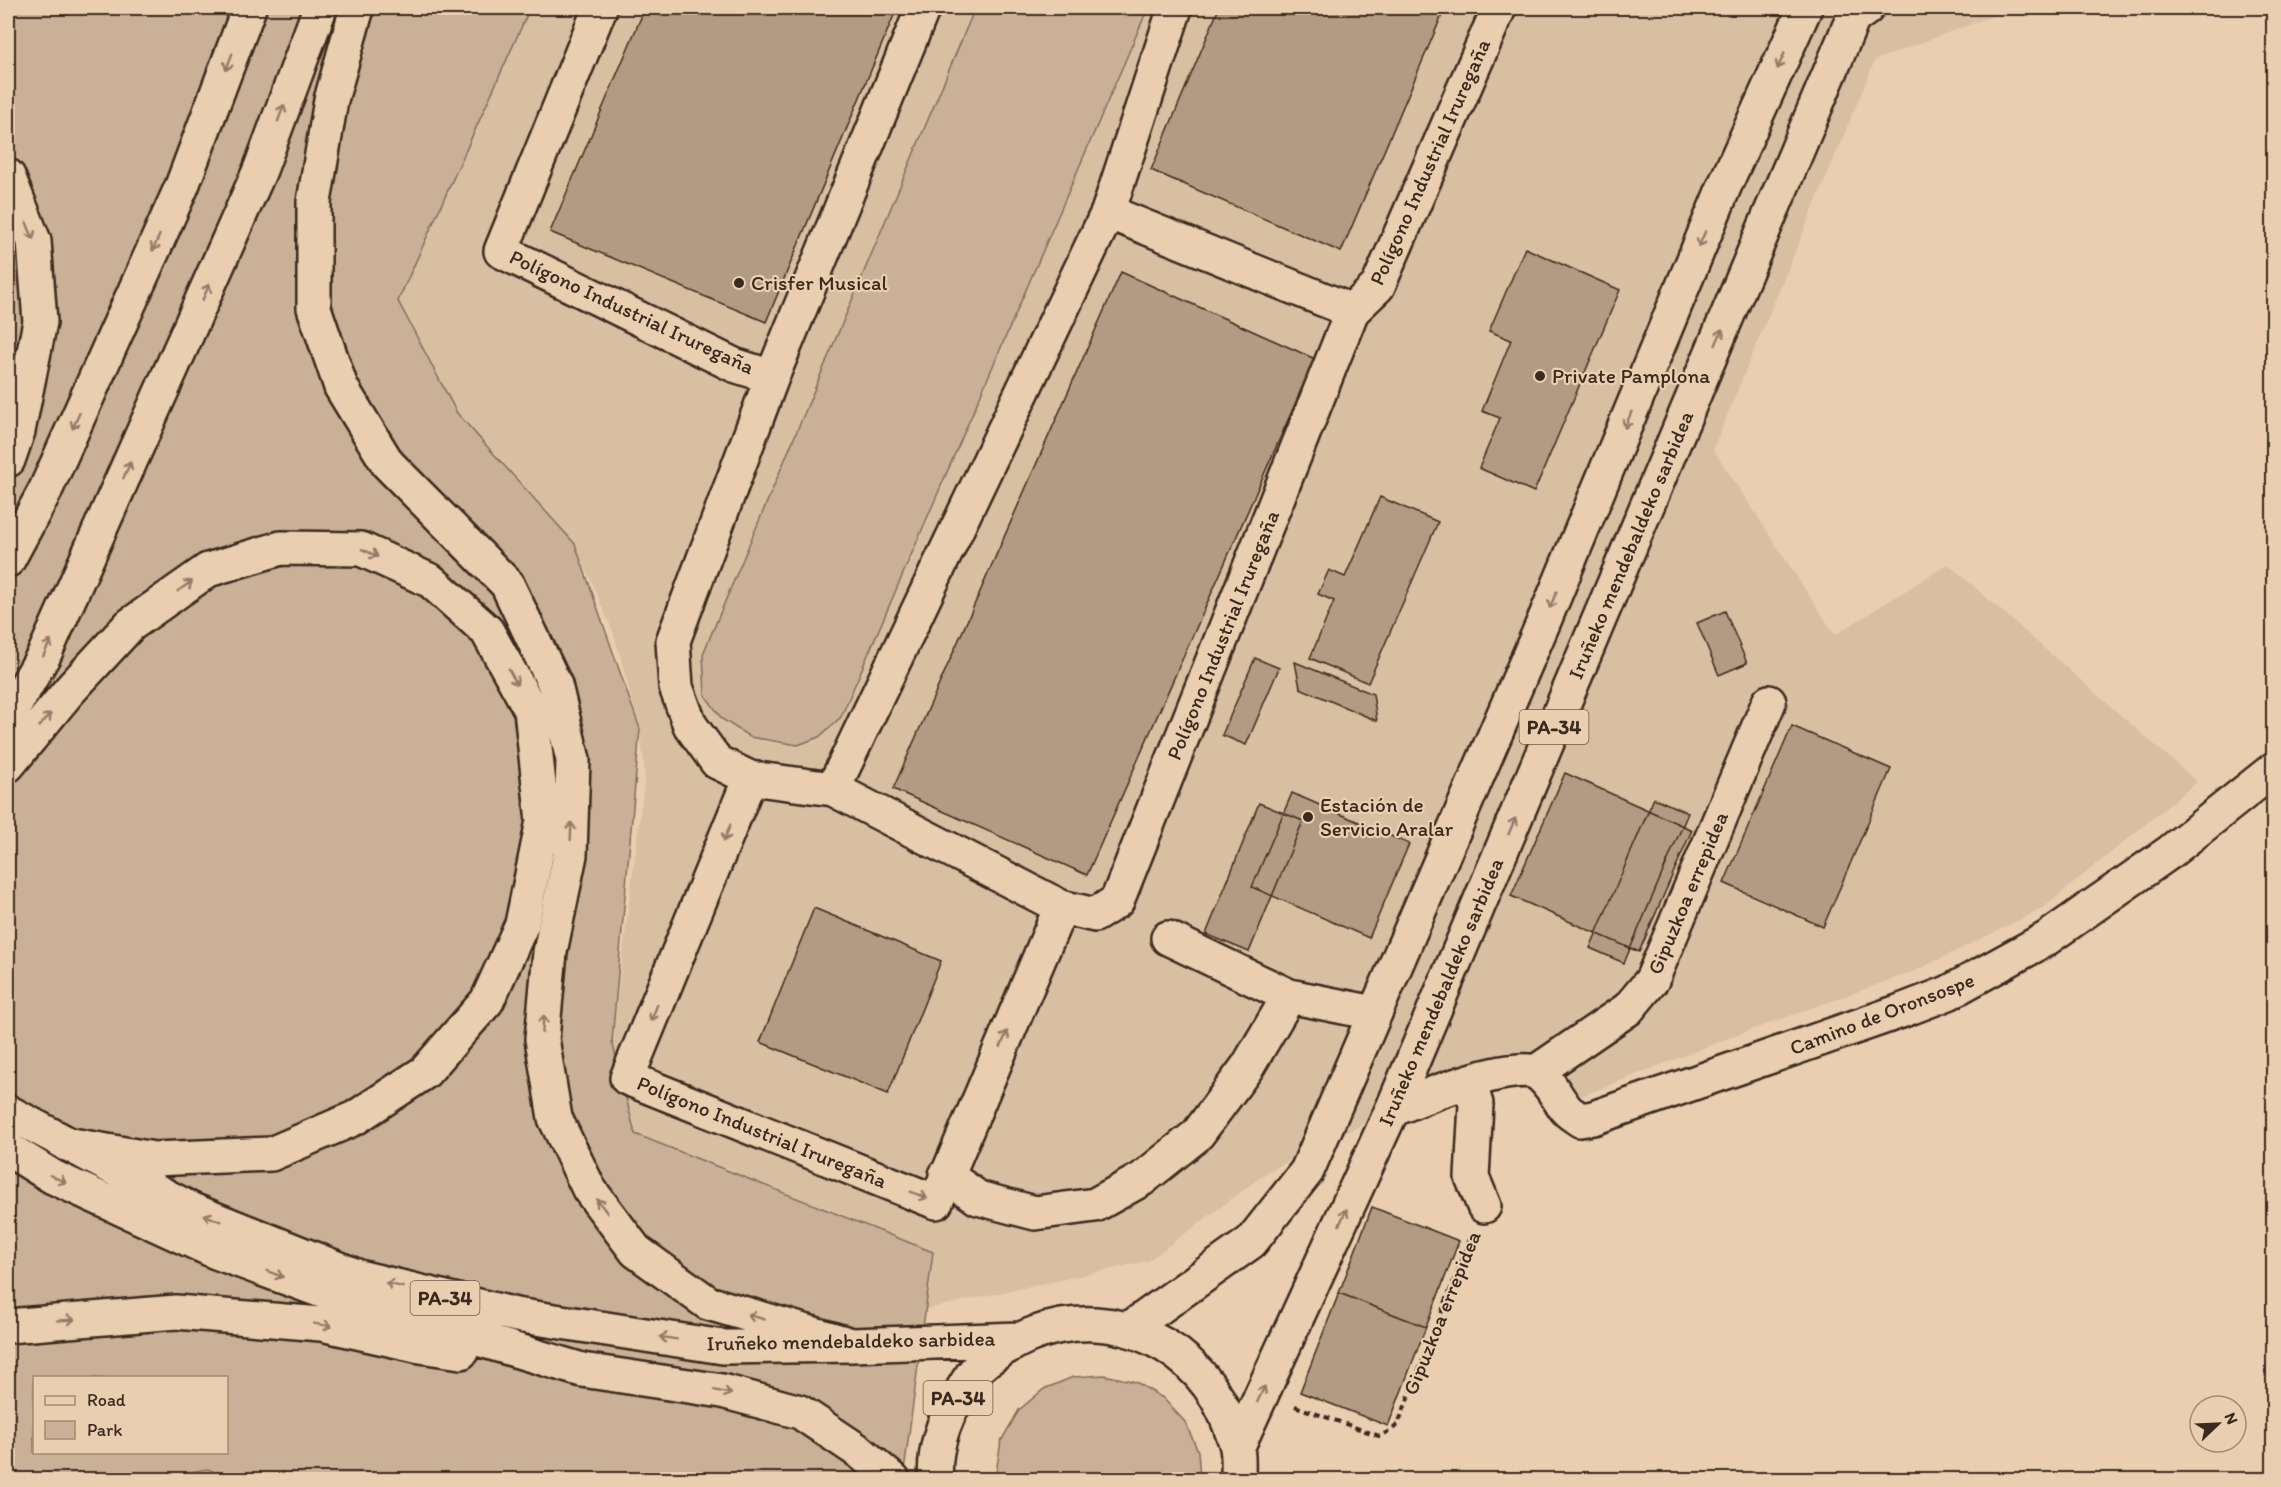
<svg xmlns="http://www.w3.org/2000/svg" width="2281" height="1487" font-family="Itim,sans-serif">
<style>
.built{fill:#d9bfa2}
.green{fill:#cab096;stroke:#826d5a;stroke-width:1.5;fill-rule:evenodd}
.building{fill:#b39b83;stroke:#3b2a1e;stroke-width:1.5}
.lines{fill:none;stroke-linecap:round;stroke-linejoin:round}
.minor-casing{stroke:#3b2a1e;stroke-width:38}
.highway-casing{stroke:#3b2a1e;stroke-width:38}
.path{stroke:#3b2a1e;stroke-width:4;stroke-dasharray:6 4.5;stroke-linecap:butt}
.minor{stroke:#e9ceb0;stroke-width:33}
.highway{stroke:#e9ceb0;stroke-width:33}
.oneway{stroke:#927c67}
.poi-dot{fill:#3b2a1e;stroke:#e9ceb0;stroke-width:2}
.labels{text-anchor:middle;stroke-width:4.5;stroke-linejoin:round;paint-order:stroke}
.shield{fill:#e9ceb0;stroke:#6f5b4a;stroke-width:1.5}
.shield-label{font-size:20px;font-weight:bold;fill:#3b2a1e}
.street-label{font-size:21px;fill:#3b2a1e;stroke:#e9ceb0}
.poi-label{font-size:21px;fill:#3b2a1e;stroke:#e9ceb0;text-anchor:start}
</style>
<rect width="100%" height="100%" fill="#e9ceb0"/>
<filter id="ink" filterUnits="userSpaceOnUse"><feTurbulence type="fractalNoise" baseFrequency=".0167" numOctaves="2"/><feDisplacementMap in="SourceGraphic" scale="12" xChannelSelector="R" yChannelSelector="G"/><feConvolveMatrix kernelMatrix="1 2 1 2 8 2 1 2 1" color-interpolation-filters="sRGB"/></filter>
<g filter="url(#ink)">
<path class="built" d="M530 8H2014L1875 60 1713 449 1835 635 1948 564 2197 782 2042 909 1915 971 1729 1038 1582 1096 1525 1075 1392 1110 1269 1171 1148 1261 926 1309 933 1252 635 1135 612 1041 645 775 640 729 614 634 575 544 515 475 457 413 398 301Z
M208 1469 231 1479 151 1480Z"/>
<path class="green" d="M8 8H530L398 301 457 413 575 544 640 729 612 1041 635 1134 933 1252 903 1479 231 1480 208 1469 151 1479H8ZM34 1378H226V1452H34Z
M975 8H1148L841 717 819 737 798 745 750 737 722 719 705 695 703 654Z
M1104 1375 1136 1382 1163 1398 1185 1422 1198 1451 1200 1479H995L1001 1441 1019 1410 1044 1389 1073 1377Z"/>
<path class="building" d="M645 8H897L766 322 550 232Z
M1219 8H1445L1341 252 1151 170Z
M1525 248 1620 290 1534 492 1479 468 1500 418 1482 411 1511 340 1489 331Z
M1121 272 1315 359 1087 875 893 789Z
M1380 497 1438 522 1368 683 1310 658 1334 601 1318 594 1329 570 1345 577Z
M1725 611 1747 663 1719 675 1697 623Z
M1255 658 1279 668 1246 745 1222 735Z
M1295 662 1373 694 1377 721 1300 688Z
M1792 726 1891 769 1823 927 1724 883Z
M1565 773 1692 830 1639 952 1511 896Z
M1292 793 1409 844 1369 938 1252 887Z
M1654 798 1688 813 1624 963 1590 948Z
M1259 803 1303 821 1249 952 1206 934Z
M814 908 941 961 888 1094 760 1042Z
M1372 1207 1459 1241 1426 1327 1339 1293Z
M1339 1293 1426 1327 1388 1426 1300 1392Z"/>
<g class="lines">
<defs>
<path id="minor" d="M600 8 501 251 734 365 772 377
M923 8 772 377 673 641 676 687 690 725 717 762 750 778 833 789 1061 907 1095 915 1117 901 1352 311 1378 286 1499 8
M1108 212 1352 311
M750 778 627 1078 936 1202 1061 907
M833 789 1108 212 1175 8
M1168 938 1289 996
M1536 1072 1628 1009 1652 980 1769 702
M1469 1082 1476 1104 1472 1177 1484 1206
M1392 1110C1418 1099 1513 1060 1537 1073 1550 1081 1556 1097 1566 1109 1569 1113 1575 1116 1580 1120L1593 1118 1901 1011 1948 993 2046 939 2170 852 2274 769
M946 1175 978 1198 1035 1213 1095 1205 1142 1179 1197 1135 1248 1066 1289 996 1374 1013"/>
<path id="highway" d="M357 8 331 100 314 202V308L341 387 388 464 507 584 555 685 573 760 570 855 550 952 542 1039 555 1118 589 1189 636 1251 708 1303 852 1345
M8 176 34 241 40 322 18 431 8 460
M8 560 45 491 182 186 249 8
M8 717 44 655 260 170 320 8
M8 765 69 691 130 625 208 570 281 548 361 549 431 581 487 631 531 710 543 821 522 924 487 1001 425 1072 355 1118 271 1154 154 1159 66 1144
M8 1112 192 1210 359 1277 516 1315 723 1347 852 1345 1019 1339
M8 1149 53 1177 216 1252 341 1298 582 1370 722 1391 800 1412 860 1452 893 1480
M8 1326 176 1312 321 1324 420 1346 461 1352
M1129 1329 1251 1242 1307 1171 1544 621 1724 187 1805 8
M1237 1448 1392 1110 1853 18 1867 8
M936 1480C933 1453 943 1420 958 1398 963 1389 968 1379 975 1371 987 1357 1018 1339 1036 1333 1115 1304 1202 1346 1230 1426 1232 1433 1236 1441 1237 1448 1239 1458 1238 1469 1238 1480"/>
</defs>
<use href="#minor" class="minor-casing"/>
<use href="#highway" class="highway-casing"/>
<path class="path" d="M1295 1406 1379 1436 1392 1430 1398 1424 1471 1237"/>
<use href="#minor" class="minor"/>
<use href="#highway" class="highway"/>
</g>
<defs><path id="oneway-shaft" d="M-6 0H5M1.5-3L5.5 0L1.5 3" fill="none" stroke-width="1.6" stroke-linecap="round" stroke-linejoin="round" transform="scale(1.5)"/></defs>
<g class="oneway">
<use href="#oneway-shaft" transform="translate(1781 61) rotate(114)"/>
<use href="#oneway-shaft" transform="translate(229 62) rotate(111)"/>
<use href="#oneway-shaft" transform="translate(281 113) rotate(-70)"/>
<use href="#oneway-shaft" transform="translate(30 231) rotate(68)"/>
<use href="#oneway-shaft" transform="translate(1702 239) rotate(113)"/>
<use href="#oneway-shaft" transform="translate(156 243) rotate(114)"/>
<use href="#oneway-shaft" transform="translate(206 292) rotate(-66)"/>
<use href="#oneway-shaft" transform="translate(1719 337) rotate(-67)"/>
<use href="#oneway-shaft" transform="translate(1628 420) rotate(113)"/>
<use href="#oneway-shaft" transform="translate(76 421) rotate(114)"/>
<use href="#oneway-shaft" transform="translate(127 470) rotate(-66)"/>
<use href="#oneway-shaft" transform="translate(370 553) rotate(25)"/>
<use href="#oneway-shaft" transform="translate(185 586) rotate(-35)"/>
<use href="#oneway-shaft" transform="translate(1553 600) rotate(113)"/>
<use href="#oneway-shaft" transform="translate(47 648) rotate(-65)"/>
<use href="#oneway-shaft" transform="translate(513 677) rotate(61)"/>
<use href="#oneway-shaft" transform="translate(45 720) rotate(-50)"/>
<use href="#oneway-shaft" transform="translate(1512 826) rotate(-67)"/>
<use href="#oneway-shaft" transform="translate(571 831) rotate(-88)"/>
<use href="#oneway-shaft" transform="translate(727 833) rotate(112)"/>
<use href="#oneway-shaft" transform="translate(654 1013) rotate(112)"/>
<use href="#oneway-shaft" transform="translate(543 1024) rotate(-85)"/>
<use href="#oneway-shaft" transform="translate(1004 1039) rotate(-67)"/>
<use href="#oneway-shaft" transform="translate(58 1179) rotate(26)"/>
<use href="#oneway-shaft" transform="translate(919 1195) rotate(22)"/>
<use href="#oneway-shaft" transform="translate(602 1206) rotate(-127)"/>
<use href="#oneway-shaft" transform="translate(1343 1217) rotate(-65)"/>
<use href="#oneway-shaft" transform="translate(212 1218) rotate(-158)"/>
<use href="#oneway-shaft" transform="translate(275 1274) rotate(20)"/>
<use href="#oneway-shaft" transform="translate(394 1285) rotate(-166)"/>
<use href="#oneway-shaft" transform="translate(756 1317) rotate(-164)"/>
<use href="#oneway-shaft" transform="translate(66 1320) rotate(-4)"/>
<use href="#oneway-shaft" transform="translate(323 1325) rotate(9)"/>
<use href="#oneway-shaft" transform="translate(668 1338) rotate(-171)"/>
<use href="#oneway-shaft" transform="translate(723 1392) rotate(12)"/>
<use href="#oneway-shaft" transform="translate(1261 1394) rotate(-65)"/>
</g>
</g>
<g class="poi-dot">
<circle cx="739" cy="283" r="6"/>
<circle cx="1540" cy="376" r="6"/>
<circle cx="1308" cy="817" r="6"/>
</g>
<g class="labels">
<g class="shield">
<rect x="1519.5" y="710" width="69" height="34" rx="4.5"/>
<rect x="410.5" y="1281" width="69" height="34" rx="4.5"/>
<rect x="923.5" y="1381" width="69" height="34" rx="4.5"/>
</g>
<g class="shield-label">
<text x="1554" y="734">PA-34</text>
<text x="445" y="1305">PA-34</text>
<text x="958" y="1405">PA-34</text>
</g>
<g class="street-label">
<text transform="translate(1430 162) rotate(-66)" y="7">Polígono Industrial Iruregaña</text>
<text transform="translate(632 312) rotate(25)" y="7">Polígono Industrial Iruregaña</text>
<text transform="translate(1631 545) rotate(-67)" y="7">Iruñeko mendebaldeko sarbidea</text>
<text transform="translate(1223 635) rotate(-68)" y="7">Polígono Industrial Iruregaña</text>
<text transform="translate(1688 893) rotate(-67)" y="7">Gipuzkoa errepidea</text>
<text transform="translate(1441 992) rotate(-67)" y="7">Iruñeko mendebaldeko sarbidea</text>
<text transform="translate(1882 1014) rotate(-21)" y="7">Camino de Oronsospe</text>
<text transform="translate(762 1132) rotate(22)" y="7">Polígono Industrial Iruregaña</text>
<text transform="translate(1442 1313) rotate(-68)" y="7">Gipuzkoa errepidea</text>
<text transform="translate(851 1341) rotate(-1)" y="7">Iruñeko mendebaldeko sarbidea</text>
</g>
<g class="poi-label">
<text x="751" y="290">Crisfer Musical</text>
<text x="1552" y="383">Private Pamplona</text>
<text x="1320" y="812">Estación de<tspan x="1320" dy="24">Servicio Aralar</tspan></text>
</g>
</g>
<rect width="2281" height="1487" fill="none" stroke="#e9ceb0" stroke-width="30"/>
<rect x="15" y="15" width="2251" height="1457" fill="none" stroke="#3b2a1e" stroke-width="2" filter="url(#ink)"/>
<rect x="33" y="1376" width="195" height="78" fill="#e9ceb0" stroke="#a38c76" stroke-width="1.5"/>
<rect x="45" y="1396" width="30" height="9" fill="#e9ceb0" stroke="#a38c76" stroke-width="1.5"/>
<text x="87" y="1406" font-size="18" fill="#3b2a1e">Road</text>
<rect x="45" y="1421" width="30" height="18" fill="#cab096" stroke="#a38c76" stroke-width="1.5"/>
<text x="87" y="1436" font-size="18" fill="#3b2a1e">Park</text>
<g transform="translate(2218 1424) rotate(67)"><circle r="28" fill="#e9ceb0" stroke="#a38c76" stroke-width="1.5"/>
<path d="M0-4.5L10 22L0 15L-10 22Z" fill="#3b2a1e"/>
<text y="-9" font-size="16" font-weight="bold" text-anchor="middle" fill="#3b2a1e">N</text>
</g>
</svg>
